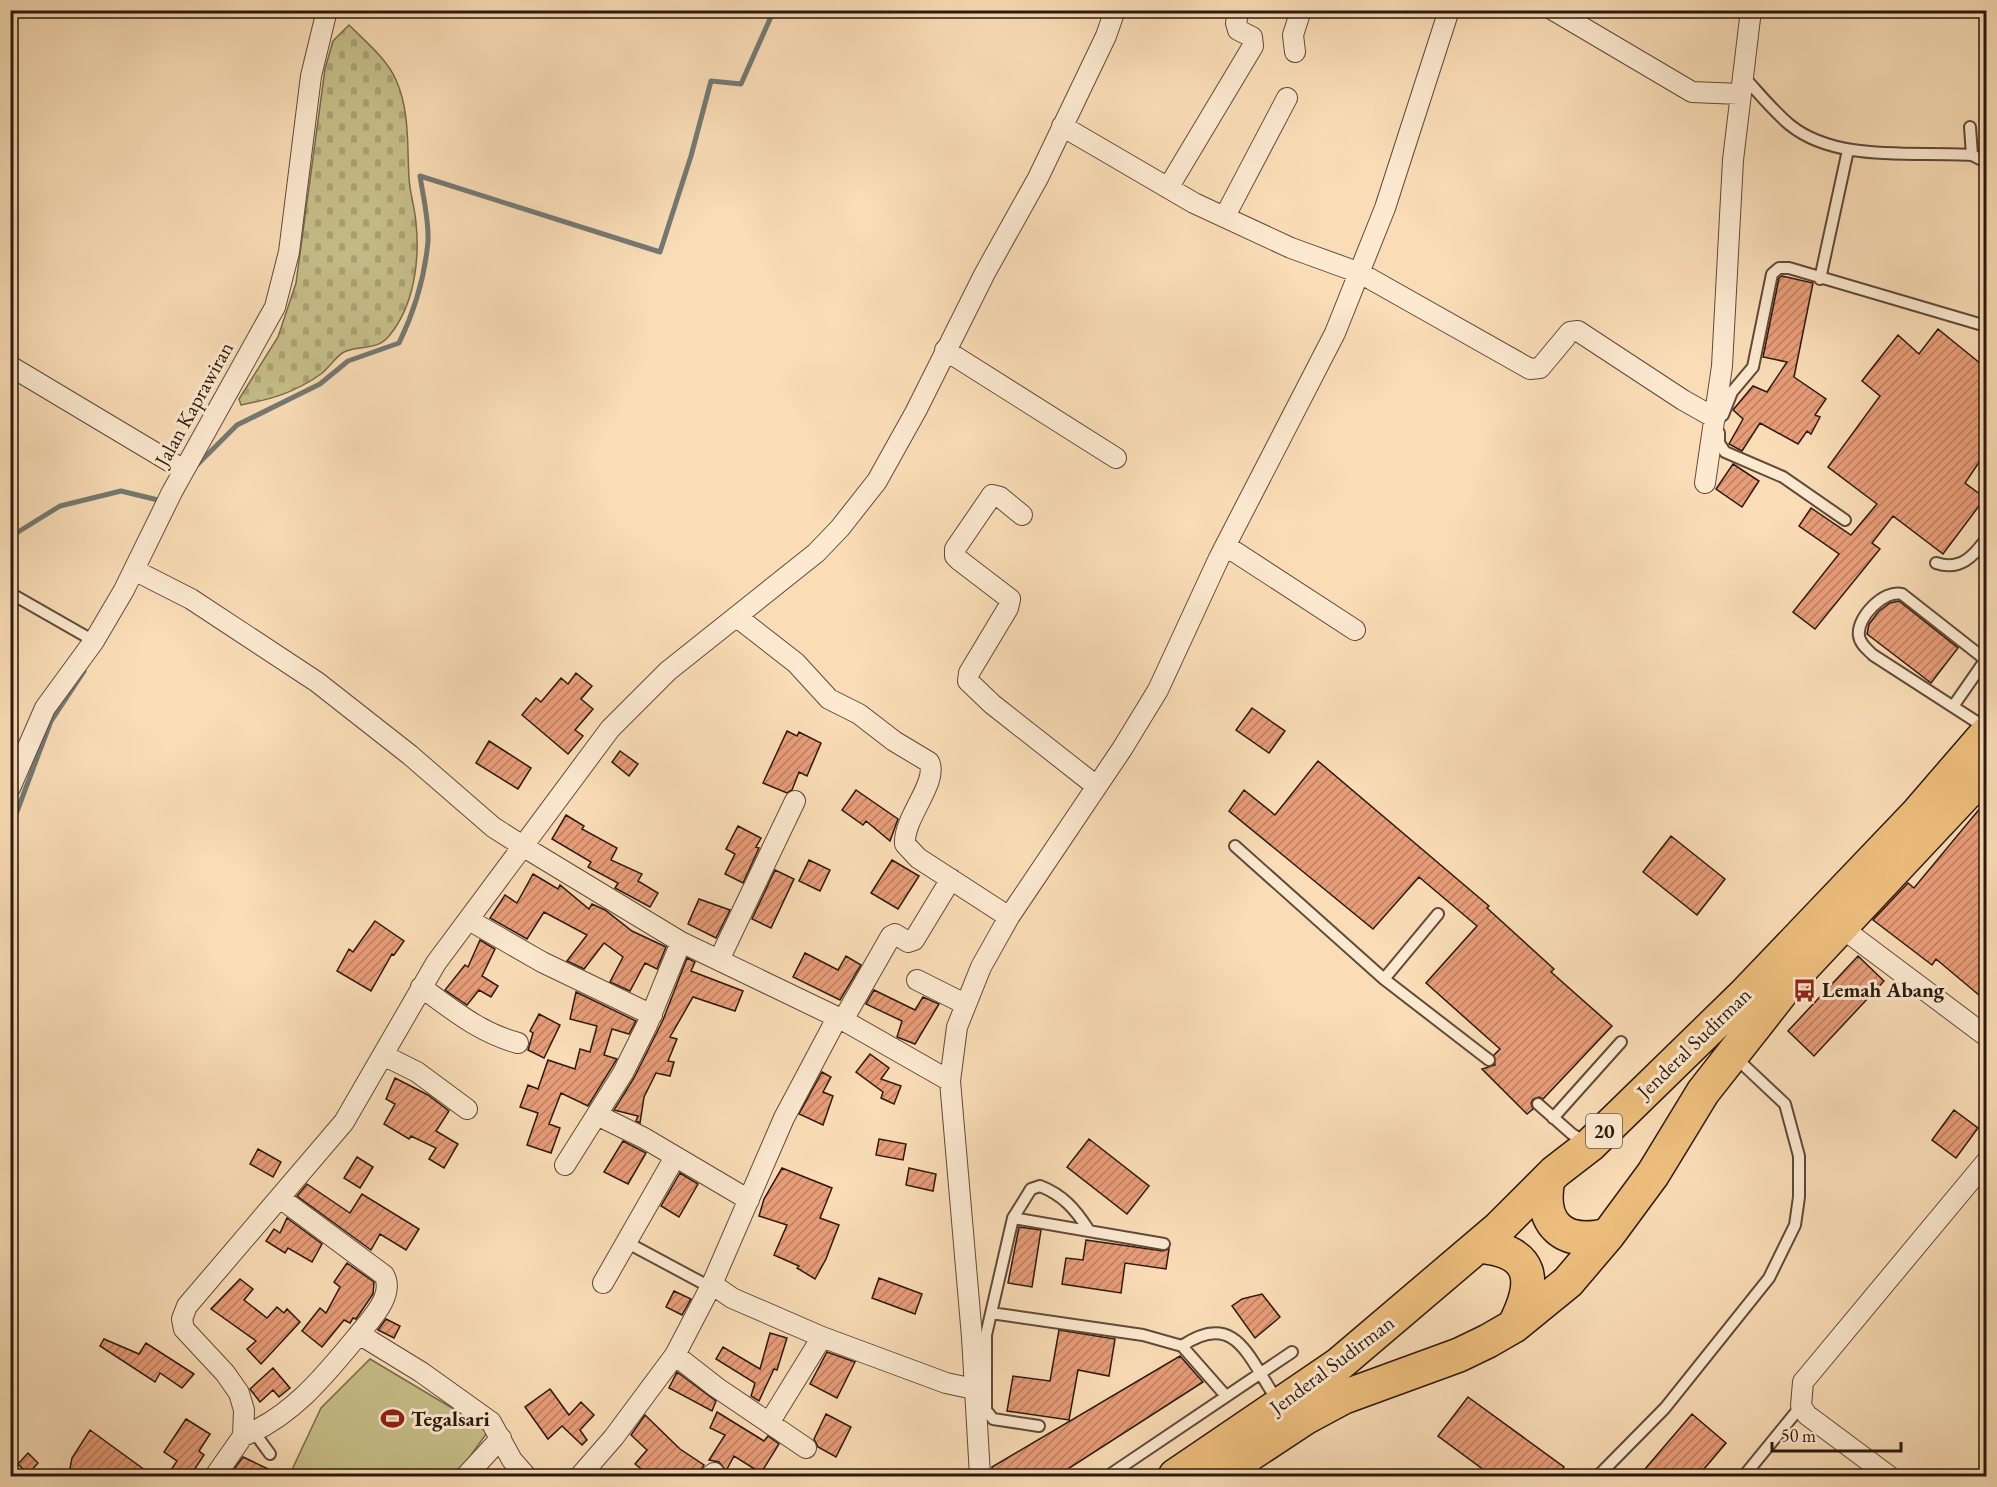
<svg xmlns="http://www.w3.org/2000/svg" width="1997" height="1487" font-family="'EB Garamond',serif">
<style>
.cemetery{fill:url(#cemetery-stones);stroke:#796c4b;stroke-width:1.5}
.garden{fill:#c6be89;stroke:#796c4b;stroke-width:1.5}
.lines{fill:none;stroke-linecap:round;stroke-linejoin:round}
.stream{stroke:#747974;stroke-width:5}
.building{fill:url(#building-hatch);stroke:#2c190d;stroke-width:1.5}
.lane-casing{stroke:#604a38;stroke-width:14}
.street-casing{stroke:#604a38;stroke-width:22}
.highway-casing{stroke:#2c190d;stroke-width:36}
.lane{stroke:#fce9d0;stroke-width:10}
.street{stroke:#fce9d0;stroke-width:20}
.highway{stroke:#edbe7c;stroke-width:33}
.labels{text-anchor:middle;stroke-width:6;stroke-linejoin:round;paint-order:stroke}
.shield{fill:#fce9d0;stroke:#6a5748;stroke-width:1.5}
.shield-label{font-size:20px;font-weight:bold;fill:#2c190d}
.street-label{font-size:21px;fill:#2c190d;stroke:#fce9d0}
.poi-label{font-size:21px;font-weight:bold;fill:#2c190d;stroke:#fce9d0;text-anchor:start}
</style>
<defs>
<pattern id="cemetery-stones" width="16" height="16" patternUnits="userSpaceOnUse" patternTransform="scale(1.5)"><rect width="16" height="16" fill="#c6be89"/><path d="M2 7V4a2 2 0 0 1 4 0v3zM10 15v-3a2 2 0 0 1 4 0v3z" fill="#aaa375"/></pattern>
<pattern id="building-hatch" width="6" height="6" patternUnits="userSpaceOnUse" patternTransform="scale(1.5)"><rect width="6" height="6" fill="#e89d79"/><path d="M-1 1l2-2M0 6l6-6M5 7l2-2" fill="none" stroke="#bc7f62"/></pattern>
</defs>
<rect width="100%" height="100%" fill="#faddb7"/>
<filter id="stains"><feTurbulence type="fractalNoise" baseFrequency=".00333" numOctaves="4"/><feColorMatrix values="0 0 0 0 .2 0 0 0 0 .09 0 0 0 0 .02 0 0 0 .5 -.17"/></filter>
<radialGradient id="worn" r=".72"><stop offset=".6" stop-color="#630" stop-opacity="0"/><stop offset="1" stop-color="#630" stop-opacity=".3"/></radialGradient>
<path class="cemetery" d="M349 25C365 41 387 59 396 80 410 111 407 146 409 178 410 194 415 208 416 223 420 261 414 306 389 336 377 351 359 345 344 352 335 357 329 368 321 374 294 393 272 399 241 405L239 399 278 337 296 283 325 69 333 41Z"/>
<path class="garden" d="M370 1359 489 1430 456 1476H289L321 1408Z"/>
<g class="lines">
<path class="stream" d="M197 465 237 425 320 384 348 361 399 343C414 312 425 276 428 241 429 220 423 196 420 176L660 252 691 156 711 81 741 84 774 10
M10 537 60 506 121 491 162 501
M10 830 51 721 84 671"/>
</g>
<path class="building" d="M1782 276 1813 283 1794 377 1826 399 1815 415 1820 417 1811 434 1807 431 1798 444 1760 423 1742 451 1729 444 1743 419 1733 410 1753 386 1767 392 1787 362 1763 357 1779 278Z
M1938 329 1986 368V452L1965 483 1985 498 1943 554 1893 516 1872 543 1880 549 1815 629 1793 612 1839 554 1799 526 1811 508 1851 535 1877 504 1828 467 1880 396 1862 381 1898 335 1919 354Z
M1733 464 1759 481 1742 507 1716 489Z
M1899 601 1958 648 1931 683 1867 634 1869 624 1879 611 1890 603Z
M576 673 592 686 581 699 593 709 575 730 583 736 568 754 522 715 536 698 541 702 561 678 568 684Z
M1252 708 1285 731 1269 753 1236 730Z
M787 731 797 736 799 732 821 743 807 776 799 772 792 790 787 793 763 783Z
M489 741 531 768 518 789 476 763Z
M620 751 638 764 629 776 612 762Z
M1318 761 1489 906 1487 908 1554 969 1551 972 1612 1026 1543 1099 1539 1097 1533 1099 1531 1103 1533 1109 1527 1114 1482 1069 1495 1065 1494 1055 1500 1049 1426 983 1477 926 1419 877 1373 929 1229 811 1244 790 1275 815Z
M856 790 898 819 890 841 866 821 863 825 842 810Z
M1986 801V1001L1936 959 1932 965 1873 920 1908 883 1914 888Z
M566 815 584 826 582 829 617 848 611 860 642 874 638 881 658 893 650 907 615 888 618 883 588 867 591 862 552 839Z
M738 826 761 838 756 847 759 848 743 883 725 874 735 854 726 849Z
M1671 836 1725 879 1697 915 1643 872Z
M809 860 830 870 820 891 799 881Z
M892 860 919 876 898 909 871 893Z
M775 870 794 879 771 928 752 919Z
M533 874 558 889 560 885 589 909 592 904 605 910 632 931 666 947 657 969 645 963 630 991 610 982 623 957 604 943 584 969 567 961 587 935 544 912 527 939 490 918 505 895 517 903Z
M699 899 730 910 716 938 688 924Z
M375 921 404 941 394 955 392 954 371 991 337 971 349 949 353 952Z
M480 940 495 949 482 976 498 986 491 997 479 990 467 1005 445 990 465 965 468 967Z
M805 953 838 970 846 956 861 965 840 1000 793 977Z
M1858 956 1884 981 1814 1056 1788 1031Z
M687 958 695 962 691 971 743 991 735 1011 693 997 670 1037 677 1039 668 1061 674 1062 670 1076 656 1073 644 1097 640 1123 636 1121 638 1116 614 1110 634 1078 663 1020Z
M874 990 915 1010 923 997 939 1004 915 1044 897 1037 902 1021 866 1004Z
M576 992 636 1021 629 1034 612 1029 604 1055 617 1059 588 1106 561 1093 549 1124 560 1128 551 1153 527 1145 538 1113 520 1107 528 1085 538 1089 548 1060 575 1069 580 1049 590 1052 597 1026 570 1019Z
M539 1014 560 1025 544 1058 528 1050 533 1033 530 1031Z
M870 1054 889 1068 881 1079 901 1086 894 1104 881 1098 883 1092 856 1072Z
M822 1072 831 1077 823 1092 833 1096 823 1125 799 1114Z
M395 1078 428 1095 449 1111 436 1131 458 1144 444 1168 429 1159 436 1148 411 1136 409 1139 384 1124 395 1104 386 1099Z
M1954 1110 1978 1128 1956 1158 1932 1140Z
M879 1139 906 1144 903 1160 876 1155Z
M1089 1139 1149 1186 1127 1214 1067 1167Z
M623 1141 646 1153 628 1184 604 1172Z
M258 1149 281 1162 273 1177 250 1164Z
M357 1157 373 1167 360 1188 344 1178Z
M782 1168 832 1188 820 1218 839 1225 826 1259 815 1279 797 1268 799 1266 774 1255 787 1225 759 1216 764 1199Z
M909 1168 936 1174 933 1191 906 1185Z
M680 1173 698 1184 679 1217 661 1206Z
M307 1184 350 1213 362 1194 419 1229 406 1250 380 1234 371 1250 297 1196Z
M287 1218 322 1244 312 1262 288 1248 285 1253 266 1241 274 1229 280 1233Z
M1019 1227 1041 1230 1032 1287 1008 1283Z
M1086 1240 1163 1251 1169 1249 1166 1269 1125 1263 1121 1293 1062 1284 1066 1258 1083 1260Z
M347 1263 374 1282 373 1294 356 1319 353 1318 350 1323 344 1320 322 1347 302 1331 320 1308 326 1313 340 1287 334 1282Z
M879 1278 922 1294 915 1314 872 1298Z
M240 1279 253 1289 244 1300 267 1318 277 1307 284 1313 287 1309 300 1322 261 1364 247 1349 256 1341 211 1309Z
M674 1291 691 1299 682 1315 666 1307Z
M1262 1294 1280 1317 1255 1338 1232 1306 1242 1299Z
M386 1319 400 1326 394 1338 378 1330Z
M1059 1330 1115 1339 1109 1376 1078 1370 1069 1420 1007 1411 1013 1376 1050 1381Z
M770 1333 787 1338 777 1370 774 1369 759 1401 751 1396 755 1383 716 1359 723 1347 760 1369Z
M104 1339 139 1354 146 1343 194 1374 182 1388 160 1373 155 1382 100 1346Z
M827 1352 855 1362 837 1398 810 1384Z
M1180 1356 1203 1382 1057 1476H992V1467Z
M273 1368 290 1388 279 1397 273 1390 260 1402 250 1389Z
M677 1372 716 1401 712 1411 669 1388Z
M550 1389 569 1415 581 1402 594 1415 580 1430 587 1440 582 1445 562 1426 548 1439 525 1407Z
M1468 1397 1564 1467 1557 1476H1492L1438 1436Z
M717 1412 764 1441 768 1436 779 1444 761 1473 734 1456 726 1471 719 1462 709 1460 725 1435 710 1428Z
M826 1414 851 1427 836 1457 818 1447 814 1439Z
M1692 1414 1726 1443 1698 1476H1639Z
M645 1415 680 1449 704 1465 698 1476H650L635 1464 647 1450 631 1435Z
M186 1419 210 1434 199 1451 204 1455 190 1476H167L177 1461 164 1452Z
M90 1430 153 1476H87L69 1473 72 1458Z
M28 1453 38 1463 28 1474 18 1464Z
M243 1457 283 1476H229Z"/>
<g class="lines">
<defs>
<path id="lane" d="M1742 75C1758 92 1773 111 1790 125 1837 163 1915 151 1972 155
M1970 127 1972 155 1986 162
M1820 279 1848 150
M1723 415 1732 392 1753 367 1772 274 1779 268H1789L1986 326
M1719 433V443L1725 452 1783 477 1845 520
M1936 563C1960 571 1973 557 1986 539
M10 593 94 641
M1986 660 1902 594C1884 589 1856 618 1859 636 1860 644 1867 649 1873 655L1986 728
M1954 705 1986 659
M1235 846 1384 979 1489 1060
M1384 979 1438 914
M1538 1104 1572 1134 1587 1143
M1553 1118 1621 1042
M1013 1218 1164 1244
M626 1242 710 1287
M991 1313 1143 1335 1182 1346 1226 1396
M1182 1346C1238 1308 1250 1363 1278 1401
M1039 1426 993 1419 986 1410V1335L1013 1218 1031 1189 1040 1186C1063 1195 1075 1209 1088 1229
M254 1432 270 1454
M1108 1476 1292 1352
M1598 1476 1665 1408 1769 1278 1795 1225 1799 1197V1156L1785 1104 1735 1057
M1744 1476 1801 1406"/>
<path id="street" d="M1553 10 1692 92 1740 94
M1295 52 1293 35 1301 10
M1062 126 1194 203 1291 248 1360 273 1530 369 1540 368 1570 332 1578 331 1683 400 1715 418
M1168 188 1253 46 1252 37 1238 30 1236 23 1239 10
M1225 216 1287 98
M945 350 1116 458
M10 366 184 470
M1705 483 1722 366 1733 160 1751 10
M1022 515 1000 497 992 495 955 549V556L959 560 1010 599 1008 608 969 673 968 681 992 704 1095 785
M1226 546 1355 630
M134 570 191 599 317 682 410 755 493 827 524 847 681 942 843 1020 950 1081
M737 617 796 663 829 699 859 714 894 741 929 762C939 782 903 818 905 844L918 858 1009 917
M10 788 45 708 94 641 124 590 172 492 275 307 289 252 311 76 327 10
M469 920 542 962 652 1015
M1842 928 1986 1036
M719 960 795 801
M917 980 965 1004
M421 987C453 1010 480 1033 518 1043
M837 1018 784 1118 712 1284 732 1298 822 1337 946 1383 974 1389
M843 1020 891 936 895 934 908 942 914 940 951 879
M383 1055 417 1072 467 1109
M597 1115 644 1138 749 1200
M565 1165 623 1073 647 1025 681 942
M280 1198 384 1275C395 1295 371 1319 359 1334
M603 1283 675 1157
M712 1284 675 1355 716 1387 806 1448
M769 1423 822 1337
M243 1436C292 1417 327 1373 359 1334L421 1372 491 1422 512 1460 526 1476
M215 1476 243 1436 244 1410 239 1393 225 1373 184 1329 182 1319 187 1306 344 1122 436 963 610 729 668 671 816 553 840 528 877 481 916 411 985 273 1038 178 1106 36 1115 10
M466 1476 501 1438
M580 1476 614 1437 675 1355
M710 1476 714 1473
M980 1476 972 1337 950 1081 957 1027 981 967 1009 917 1122 749 1158 690 1219 558 1335 333 1385 208 1449 10
M1889 1476 1807 1415 1801 1406 1803 1382 1986 1162"/>
<path id="highway" d="M1548 1179C1539 1225 1563 1246 1608 1235
M1478 1246C1535 1251 1537 1281 1514 1326
M1175 1476 1338 1365 1499 1228 1555 1172 1590 1145 1745 994 1916 815 1986 734
M1217 1476 1305 1418 1344 1397 1459 1355 1488 1341 1514 1326 1568 1282 1608 1235 1653 1174 1703 1092 1791 980 1986 772"/>
</defs>
<use href="#lane" class="lane-casing"/>
<use href="#street" class="street-casing"/>
<use href="#highway" class="highway-casing"/>
<use href="#lane" class="lane"/>
<use href="#street" class="street"/>
<use href="#highway" class="highway"/>
</g>
<defs>
<symbol id="bus-bare" viewBox="-9 -9 18 18"><path d="M-5-6H5V4H4V6H2V4H-2V6H-4V4H-5ZM-3.5-4V0h7V-4ZM-3.5 1.2v1.5H-2V1.2ZM2 1.2v1.5H3.5V1.2Z" fill="#8f2418" stroke="#fce9d0" stroke-width="2.5" paint-order="stroke"/></symbol>
<symbol id="stadium-bare" viewBox="-9 -9 18 18"><path d="M0-5a6.5 5 0 1 0 0 10a6.5 5 0 1 0 0-10ZM-3.5-1.8h7v3.6h-7Z" fill="#8f2418" stroke="#fce9d0" stroke-width="2.5" paint-order="stroke"/></symbol>
</defs>
<g fill-rule="evenodd">
<use href="#bus-bare" x="1788" y="974" width="33" height="33"/>
<use href="#stadium-bare" x="376" y="1402" width="33" height="33"/>
</g>
<g class="labels">
<rect class="shield" x="1586" y="1114" width="36" height="34" rx="4.5"/>
<g class="shield-label">
<text x="1604" y="1138">20</text>
</g>
<g class="street-label">
<text transform="translate(194 404) rotate(-61)" y="7">Jalan Kaprawiran</text>
<text transform="translate(1694 1043) rotate(-44)" y="7">Jenderal Sudirman</text>
<text transform="translate(1332 1365) rotate(-37)" y="7">Jenderal Sudirman</text>
</g>
<g class="poi-label">
<text x="1822" y="997">Lemah Abang</text>
<text x="411" y="1426">Tegalsari</text>
</g>
</g>
<rect width="1997" height="1487" fill="none" stroke="#faddb7" stroke-width="36"/>
<rect x="12" y="12" width="1973" height="1463" fill="none" stroke="#2c190d" stroke-width="3"/>
<rect x="18" y="18" width="1961" height="1451" fill="none" stroke="#2c190d" stroke-width="1.5"/>
<path d="M1772 1442v9h129v-9" fill="none" stroke="#2c190d" stroke-width="3"/>
<text x="1781" y="1442" font-size="18" fill="#2c190d" stroke="#fce9d0" stroke-width="4.5" paint-order="stroke">50 m</text>
<rect width="100%" height="100%" filter="url(#stains)"/>
<rect width="100%" height="100%" fill="url(#worn)"/>
</svg>
